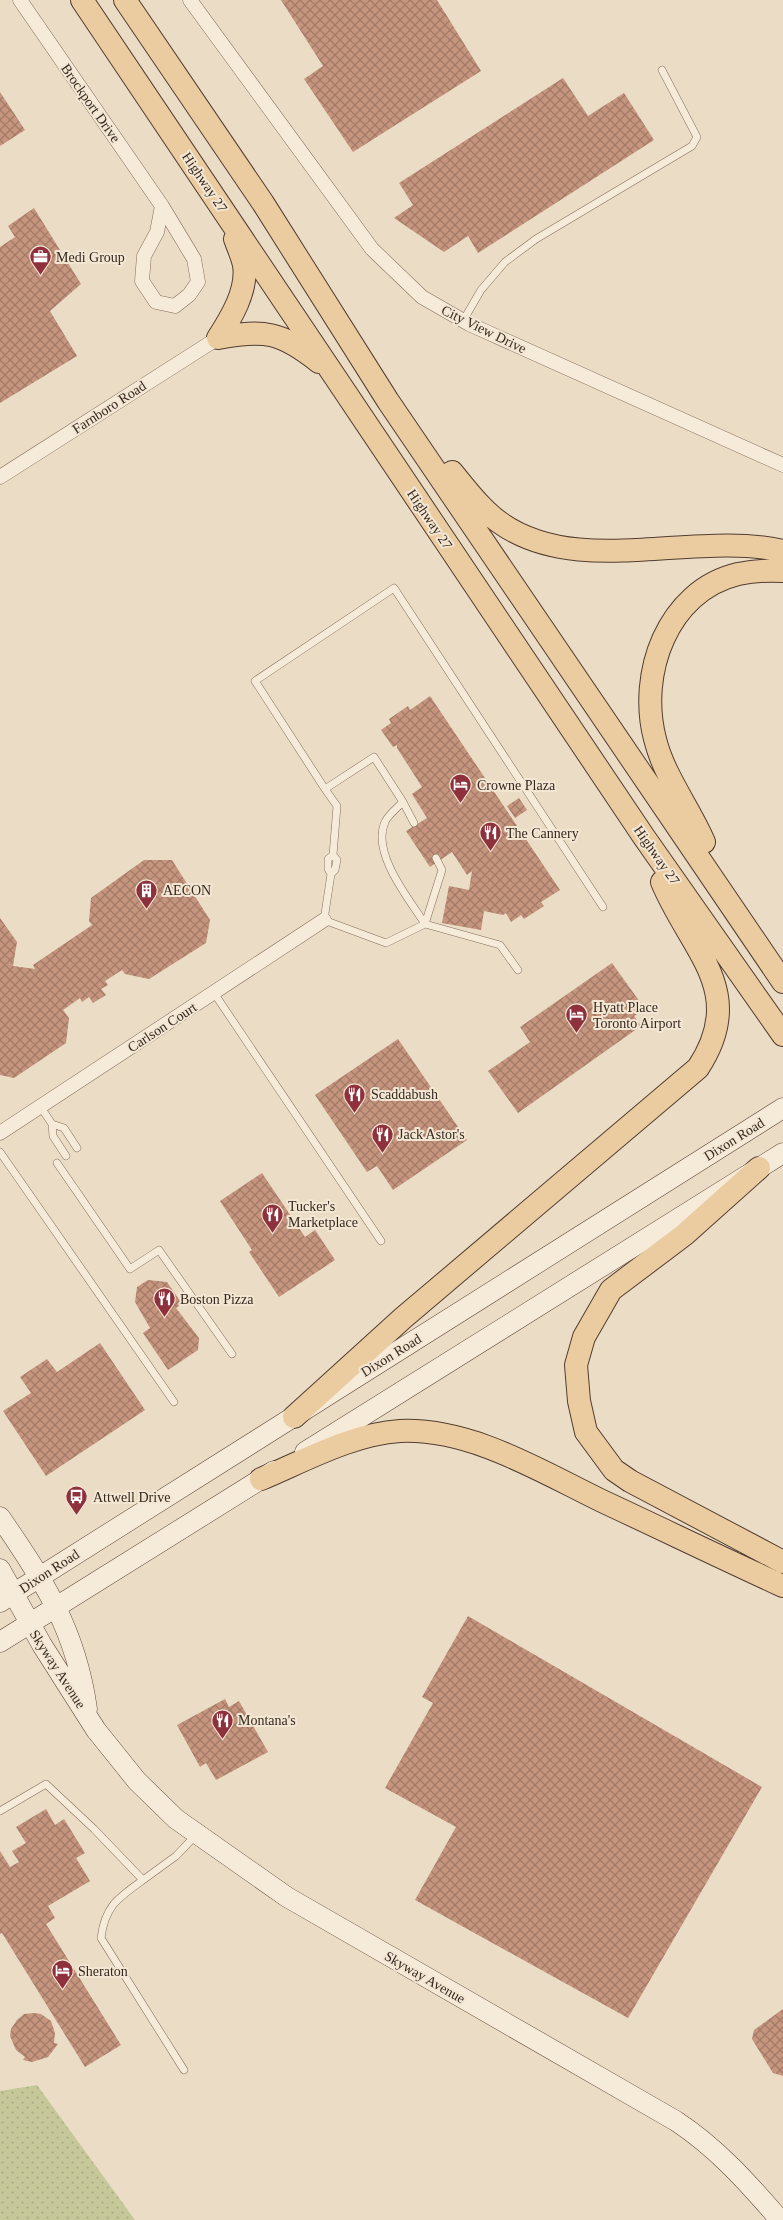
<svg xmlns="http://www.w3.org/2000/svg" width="783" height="2220" font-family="'Times New Roman',serif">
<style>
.grass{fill:url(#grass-dots)}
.building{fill:url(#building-cross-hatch)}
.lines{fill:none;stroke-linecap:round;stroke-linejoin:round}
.lane-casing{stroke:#846e5d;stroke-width:8}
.street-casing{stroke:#846e5d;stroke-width:15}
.secondary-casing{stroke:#664f40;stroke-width:21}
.primary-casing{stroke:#523d31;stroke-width:24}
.lane{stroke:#f6ead8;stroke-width:7}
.street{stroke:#f6ead8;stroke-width:14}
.secondary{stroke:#f6ead8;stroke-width:20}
.primary{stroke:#ebcca0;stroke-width:22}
.labels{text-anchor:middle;stroke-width:4;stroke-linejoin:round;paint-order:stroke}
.street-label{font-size:14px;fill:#36281f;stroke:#f3e7d4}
.poi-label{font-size:14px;fill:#36281f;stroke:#f3e7d4;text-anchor:start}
</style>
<defs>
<pattern id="grass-dots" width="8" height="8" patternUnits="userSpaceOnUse" patternTransform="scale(1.25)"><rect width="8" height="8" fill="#c7c89a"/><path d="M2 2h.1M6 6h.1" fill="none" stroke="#acac84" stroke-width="1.8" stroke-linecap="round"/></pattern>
<pattern id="building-cross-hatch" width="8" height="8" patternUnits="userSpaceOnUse" patternTransform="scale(1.25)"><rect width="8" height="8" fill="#c6957e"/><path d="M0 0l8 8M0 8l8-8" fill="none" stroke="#a27a67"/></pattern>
</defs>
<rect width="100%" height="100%" fill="#ebdcc5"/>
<path class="grass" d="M37 2085 135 2220H0V2091Z"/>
<path class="building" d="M281 0H437L481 71 353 152 304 79 323 66Z
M563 78 588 116 624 93 654 140 478 253 468 236 444 252 394 218 413 205 399 183Z
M0 92 25 130 0 146Z
M34 208 81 284 50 311 77 356 0 403V247L15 237 8 226Z
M430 696 560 890 541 902 544 906 524 919 521 915 511 922 506 913 503 915 484 911 481 930 442 923 449 886 469 890 472 871 467 875 452 852 430 867 406 831 427 818 412 794 422 787 397 748V745L393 747 381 730 391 723 389 719 408 706 410 710Z
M519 798 527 810 515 818 507 806Z
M144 860H172L210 920 206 943 149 979 125 974 122 970 105 981 108 985 101 989 106 995 93 1003 89 997 82 1002 80 998 63 1010 69 1018 66 1043 14 1078 0 1075V918L17 942 13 966 35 969 33 965 92 925 89 921 91 898Z
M612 963 645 1009 634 1016 641 1026 518 1113 488 1071 530 1042 520 1027Z
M398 1039 467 1140 393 1190 377 1166 367 1172 315 1095Z
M262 1173 305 1237 315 1230 335 1260 279 1297 249 1252 252 1250 220 1201Z
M148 1280 167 1282 182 1304 176 1308 199 1338 198 1350 168 1370 143 1333 150 1328 135 1302 137 1287Z
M100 1343 145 1410 46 1476 3 1411 31 1393 20 1377 47 1359 57 1372Z
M468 1616 762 1787 628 2018 415 1900 456 1827 385 1788 433 1703 422 1697Z
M225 1699 229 1707 239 1701 268 1752 216 1780 206 1763 200 1767 177 1725Z
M46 1809 55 1825 64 1819 85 1853 76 1858 90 1881 48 1906 55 1918 46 1924 121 2045 85 2067 2 1933 0 1934V1851L10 1867 19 1862 12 1851 26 1843 16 1827Z
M783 2009V2076L773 2073 752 2039 754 2030Z
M34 2013 41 2014 51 2021 55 2033 54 2043 58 2044 48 2057 32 2062 23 2060 25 2057 16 2050 10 2036 11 2029 17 2020 24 2014Z"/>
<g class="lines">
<defs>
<path id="lane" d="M463 321 481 290 505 262 536 239 692 146 697 137 662 70
M325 789 255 681 394 588 603 907
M403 802 414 823
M333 855 337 860 335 870 331 874 324 920 386 943 425 924 500 945 518 970
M331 874 328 869V859L333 855 337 806 325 789 374 757 403 802C397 808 388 815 385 822 371 853 409 899 425 924
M425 924 442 870 436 858
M214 993 381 1241
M40 1106 52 1124 53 1136 66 1156
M52 1124 64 1128 77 1148
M0 1152 174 1402
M57 1163 130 1269 159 1250 232 1354
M0 1811 46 1784 94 1829 143 1880 176 1856 196 1835
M143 1880C118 1898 105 1906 101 1938L184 2070"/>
<path id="street" d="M20 0 162 206 194 259 198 282 189 295 175 306 156 302 142 281 144 256 157 232 162 206
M190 0 372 249 422 297 469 324 783 465
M0 477 218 338
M0 1133 324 920"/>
<path id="secondary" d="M305 1452 783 1153
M0 1517C44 1581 76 1630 87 1709
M0 1569 42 1645 96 1730 137 1781 176 1819 287 1897 676 2121C717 2148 748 2183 780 2220
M0 1602 783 1108
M0 1642 274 1471"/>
<path id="primary" d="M82 0 644 837 783 1035
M125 0 263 203 388 401 783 982
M218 338C231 318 248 290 244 265 242 256 238 247 235 239
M218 338C265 329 281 332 319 362
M452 472C466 489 481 509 499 522 578 579 694 530 783 551
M704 842C689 807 664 776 655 739 638 674 667 591 738 574 753 571 768 570 783 571
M759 1168 684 1235 611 1290 584 1337 576 1365 579 1401 586 1432 614 1470 630 1481 783 1562
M294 1417 403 1318 698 1068C749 991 690 950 662 882
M261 1479C304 1461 352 1434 400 1431 471 1428 540 1471 602 1501 662 1529 722 1558 783 1586"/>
</defs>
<use href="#lane" class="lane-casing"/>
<use href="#street" class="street-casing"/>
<use href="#secondary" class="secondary-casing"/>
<use href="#primary" class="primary-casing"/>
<use href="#lane" class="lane"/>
<use href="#street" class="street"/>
<use href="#secondary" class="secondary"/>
<use href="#primary" class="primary"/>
</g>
<defs>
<symbol id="office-pin" viewBox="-11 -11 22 30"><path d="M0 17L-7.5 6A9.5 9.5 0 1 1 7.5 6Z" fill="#8f313c" stroke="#f3e7d4"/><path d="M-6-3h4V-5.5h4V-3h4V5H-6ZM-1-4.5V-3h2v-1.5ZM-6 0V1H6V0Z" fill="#fff"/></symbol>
<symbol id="hotel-pin" viewBox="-11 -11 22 30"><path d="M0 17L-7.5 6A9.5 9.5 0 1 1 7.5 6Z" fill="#8f313c" stroke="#f3e7d4"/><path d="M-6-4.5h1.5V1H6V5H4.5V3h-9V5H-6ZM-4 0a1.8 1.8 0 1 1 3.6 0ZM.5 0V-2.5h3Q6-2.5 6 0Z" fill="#fff"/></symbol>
<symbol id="restaurant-pin" viewBox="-11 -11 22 30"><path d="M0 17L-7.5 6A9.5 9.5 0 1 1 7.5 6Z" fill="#8f313c" stroke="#f3e7d4"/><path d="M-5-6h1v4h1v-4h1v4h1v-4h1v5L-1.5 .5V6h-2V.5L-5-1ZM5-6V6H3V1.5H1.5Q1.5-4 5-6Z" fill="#fff"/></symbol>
<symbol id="building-pin" viewBox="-11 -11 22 30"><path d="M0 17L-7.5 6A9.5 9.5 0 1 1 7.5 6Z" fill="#8f313c" stroke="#f3e7d4"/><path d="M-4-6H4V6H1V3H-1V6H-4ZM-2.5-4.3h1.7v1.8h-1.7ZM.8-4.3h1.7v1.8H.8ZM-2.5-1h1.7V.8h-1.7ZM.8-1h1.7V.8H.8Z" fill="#fff"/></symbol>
<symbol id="bus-pin" viewBox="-11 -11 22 30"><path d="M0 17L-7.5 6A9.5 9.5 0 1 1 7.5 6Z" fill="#8f313c" stroke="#f3e7d4"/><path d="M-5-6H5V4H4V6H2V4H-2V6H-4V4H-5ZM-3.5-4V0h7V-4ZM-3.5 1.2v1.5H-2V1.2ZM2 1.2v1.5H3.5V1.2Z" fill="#fff"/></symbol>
</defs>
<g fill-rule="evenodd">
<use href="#office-pin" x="28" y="244" width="25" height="34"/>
<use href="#hotel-pin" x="448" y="772" width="25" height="34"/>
<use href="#restaurant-pin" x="478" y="820" width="25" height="34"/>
<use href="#building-pin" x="134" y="878" width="25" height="34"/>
<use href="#hotel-pin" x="564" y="1002" width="25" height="34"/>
<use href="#restaurant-pin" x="342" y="1082" width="25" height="34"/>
<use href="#restaurant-pin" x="370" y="1122" width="25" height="34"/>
<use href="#restaurant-pin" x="260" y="1202" width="25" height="34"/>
<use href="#restaurant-pin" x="152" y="1286" width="25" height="34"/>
<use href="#bus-pin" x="64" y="1484" width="25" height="34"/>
<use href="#restaurant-pin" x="210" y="1708" width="25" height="34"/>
<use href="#hotel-pin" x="50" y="1958" width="25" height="34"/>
</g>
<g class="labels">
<g class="street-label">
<text transform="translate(91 103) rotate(55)" y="5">Brockport Drive</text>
<text transform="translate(205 182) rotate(56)" y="5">Highway 27</text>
<text transform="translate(484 329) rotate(26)" y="5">City View Drive</text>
<text transform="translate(109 407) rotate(-33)" y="5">Farnboro Road</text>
<text transform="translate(430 519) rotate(56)" y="5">Highway 27</text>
<text transform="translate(657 855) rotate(55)" y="5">Highway 27</text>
<text transform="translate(162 1027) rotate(-33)" y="5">Carlson Court</text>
<text transform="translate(734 1139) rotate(-32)" y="5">Dixon Road</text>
<text transform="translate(391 1355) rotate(-32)" y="5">Dixon Road</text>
<text transform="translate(49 1571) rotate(-33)" y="5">Dixon Road</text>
<text transform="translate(58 1669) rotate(57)" y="5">Skyway Avenue</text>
<text transform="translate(425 1977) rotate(30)" y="5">Skyway Avenue</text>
</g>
<g class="poi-label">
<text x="56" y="262">Medi Group</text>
<text x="477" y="790">Crowne Plaza</text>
<text x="506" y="838">The Cannery</text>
<text x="163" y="895">AECON</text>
<text x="593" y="1012">Hyatt Place<tspan x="593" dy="16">Toronto Airport</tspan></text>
<text x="371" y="1099">Scaddabush</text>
<text x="398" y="1139">Jack Astor's</text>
<text x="288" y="1211">Tucker's<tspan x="288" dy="16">Marketplace</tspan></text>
<text x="180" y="1304">Boston Pizza</text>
<text x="93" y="1502">Attwell Drive</text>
<text x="238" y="1725">Montana's</text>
<text x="78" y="1976">Sheraton</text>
</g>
</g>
</svg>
